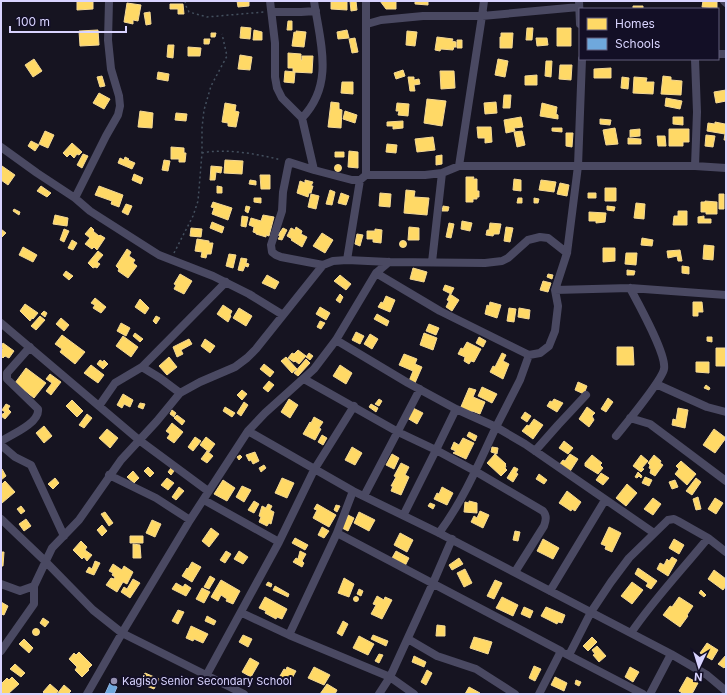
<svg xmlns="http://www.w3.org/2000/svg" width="727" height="695" font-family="Inter,sans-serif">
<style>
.homes{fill:#ffd966;stroke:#f4d894}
.schools{fill:#6fa8dc;stroke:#8fb5e6}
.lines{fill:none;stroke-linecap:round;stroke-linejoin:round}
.path{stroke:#44505f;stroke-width:1.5;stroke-dasharray:2 3;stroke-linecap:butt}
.minor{stroke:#4a4962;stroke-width:8}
.poi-dot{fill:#9591b1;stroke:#130f26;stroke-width:1.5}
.labels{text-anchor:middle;stroke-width:4;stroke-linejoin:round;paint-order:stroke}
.poi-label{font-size:11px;fill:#d9d4ff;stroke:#130f26;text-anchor:start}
</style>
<rect width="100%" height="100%" fill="#161421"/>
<path class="homes" d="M77 1H93V9L77 10Z
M237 1H249V6L238 7Z
M331 1H347V10L331 9Z
M350 1H356L357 10 351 11Z
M380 1H408H396V9H386Z
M415 1H428V5L415 4Z
M703 1 717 2V8L702 7Z
M127 3 141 5 138 21 133 20V24L124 22Z
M170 4H183L184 14H178V9H170Z
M633 6H643V9H633Z
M150 12 151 24 146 25 144 13Z
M288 21H292V30H287Z
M241 27 251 28 250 39 240 38Z
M527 28H533L532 40H526Z
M557 28H571V46H557Z
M98 30 99 45 80 46 79 31Z
M254 30 262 32V40H253Z
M347 30 349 38 338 39 337 32Z
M296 31 306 32 304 47 292 46 294 32 296 33Z
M407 31 417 32 415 46 406 45Z
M211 33H216L215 37H211Z
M501 33H513L512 48H500V37H501Z
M437 37 453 39 452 41 456 42V47H454L453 50 441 49 440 51 435 50Z
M355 38 358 52 352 53 349 39Z
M536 38H547L548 45 537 46Z
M204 39H210L209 44H204Z
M457 40H462V48H457Z
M168 45H174L173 58 167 57Z
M188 47 201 48 200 56H188Z
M288 53 301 54V60H302V56H313L312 73 293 72V68H288Z
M240 55 252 57 250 70 238 69Z
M34 59 42 71 33 77 25 65Z
M498 59 508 61 505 77 495 75Z
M546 61H552L551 77 545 76Z
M560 65H572L571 80 559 79Z
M611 68V78H594V69Z
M403 70 405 76 396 79 394 73Z
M285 71 295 72 294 83 284 82Z
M440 71H454L455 88 441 89Z
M158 72 169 74 168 81 157 79Z
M537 75V85H525V76Z
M102 76 105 86 100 87 97 77Z
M663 76 671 77V80L682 81 681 95 661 94Z
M408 77H414V80L419 79 420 84 414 85 415 91H410Z
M622 77 629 78 628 89 621 88Z
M634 77 647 78 646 82H654L653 94 633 93Z
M342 82H353V94L341 93Z
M726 90V101L716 103 714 92Z
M99 93 110 99 104 109 93 103Z
M504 95H511L510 108H503Z
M666 98 682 101 680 109 665 106Z
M427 99 446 101 442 126 424 123Z
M331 102 339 103V109L342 110 341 128 328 127Z
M496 102 497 113 485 114 484 103Z
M225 103 236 105 235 111 239 112 236 127 228 126V123L222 122Z
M397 103 409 104 408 116 398 115 399 111H396Z
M542 103 557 107 556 114 558 115V119L540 116Z
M140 111 153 113 152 128 138 127Z
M345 111 357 115 355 123 343 119Z
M176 113 187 114 186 121 175 120Z
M521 117 523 127 514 128 515 131 506 133 504 120Z
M673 117H683V125L673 124Z
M600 119 611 120 610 125 600 124Z
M403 121V128L393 129V126H387V122Z
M715 122 725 124 726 140H724L725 134 707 131 708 123 715 124Z
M477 127H491L492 142 485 143V138H478Z
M552 128H562V132L552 131Z
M615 128 618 144 606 145 603 130Z
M640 129V136L630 137V130Z
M669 129H689V142H683V146H669Z
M45 131 54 135 48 148 39 144Z
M522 131 525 145 517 147 514 132Z
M566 133H573L572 147 566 146Z
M706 135 715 136 713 147 705 146Z
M657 136H665L666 146H658Z
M433 137 435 150 417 152 415 139Z
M628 138 641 139V144H628Z
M31 141 39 145 35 151 28 146Z
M72 143 82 152 79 155 77 154 74 158 70 154 67 157 63 153Z
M387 144 397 145 396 153 386 152Z
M171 147 184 148V153H186L185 162H179V159H171Z
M349 151 358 152V168L348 167Z
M335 152H344V157H335Z
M83 154 88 156 82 168 77 165Z
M442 155V164L436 165V156Z
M125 157 129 159 128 160 135 163 132 169 118 163 120 158 124 160Z
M164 160 170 161 168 171 162 170Z
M225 160 243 161 242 174 224 173Z
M334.5 168a3.5 3.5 0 1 1 7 0a3.5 3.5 0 1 1-7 0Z
M2 166 15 175 8 185 1 180V168Z
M211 166 222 167 221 173 216 172 215 180H210Z
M134 174 143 178 141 184 132 180Z
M260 175H270V189H261Z
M466 177H474L473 179H477V191H479V197H477V199H473V202H466Z
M514 179 521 180V191L513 190Z
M250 180 256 181V185L249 184Z
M305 180 313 182 311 186H313L311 193H309L308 197 297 193 300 181 305 183Z
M541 180 556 182 554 192 539 190Z
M560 183 569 185 567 196 557 194Z
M41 186 51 193 47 197 37 191Z
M99 186 123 195 119 207 111 204 112 201 95 195Z
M217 186 222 187V193H217Z
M605 188H616V201H605Z
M330 190 335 192 332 205 326 204Z
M406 190 415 191 414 197 429 198 427 215 404 213Z
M341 193 349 196 346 205 338 203Z
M380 193 391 194 390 207 379 206Z
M588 193H596V198H588Z
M311 194 319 196 316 209 308 207Z
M719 194H724V209H719Z
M254 198H261V203L254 202Z
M518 198H522V203H517Z
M534 198 539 199 538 203H534Z
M705 201 717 202V214H706V212H701V202H705Z
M213 202 232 208 228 220 212 214 214 208 211 207Z
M636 203 645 204 644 219 634 218Z
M126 204 132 206 128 215 122 212Z
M246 206 250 207 248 213 245 211Z
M443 206 449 207 448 211H442Z
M607 206 615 207 614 211 607 210Z
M14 209 20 212 19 215 13 211Z
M678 211H687V225H673L674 216H678Z
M589 212 606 213 605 222 596 223V221H589Z
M55 215 68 218 67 226 53 224Z
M263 215 274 217 269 236 266 235V237L256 234V233L253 232 254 227 249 225 251 218 261 221Z
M242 216 248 217 246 227 241 226Z
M704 216V219H711V223H698V217Z
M462 221 472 223 470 231 461 229Z
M212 222 224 227 222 233 210 228Z
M449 223 454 224 451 238 446 237Z
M490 223 501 224 499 234H494L493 236 486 235 487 230H489Z
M91 227 94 230 93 231 99 236 100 235 105 238 97 250 94 247 92 249 85 244 90 238 85 234Z
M296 227 302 231 301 234 307 237 302 247 291 240 292 239 287 236 291 228 295 230Z
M409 227 419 228V240H408Z
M506 227 513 228 510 242 504 241Z
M191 228 202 229 201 237 190 236Z
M283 228 287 230 282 240 278 239 280 236 278 235Z
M1 229 6 233 1 238Z
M64 229 69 231 64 242 60 240Z
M375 229 382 230 381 243 373 242V239H367V231H375Z
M322 233 333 240 325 253 313 246Z
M357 234 363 235 360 246 355 244Z
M642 238 653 240 652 246 641 245Z
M197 239 209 241V243H213L211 254H207L206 258 201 257 202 252 195 251Z
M72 240 77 243 73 250 68 248Z
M399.5 244a3.5 3.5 0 1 1 7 0a3.5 3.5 0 1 1-7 0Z
M704 245 714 246 713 260 703 259Z
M23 247 37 255 33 262 19 255Z
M603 248H615V261L603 262Z
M127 249 131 252 129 256 135 260 133 263 137 266 128 278 118 271 119 269 116 266Z
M680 250 682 261H678L677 256 668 258 667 251Z
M98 251 103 255 97 262 100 264 97 268 95 267 93 268 88 263Z
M626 253H637L636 265 625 264Z
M229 254 236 255 233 268 226 266Z
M241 258 247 259 246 263 249 264 248 267 245 266 243 271 238 270Z
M682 266 689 267V274L682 273Z
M413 268 427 272 424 282 410 279Z
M627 270 635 271 634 275H627Z
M66 271 73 276 69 280 63 275Z
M180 274 192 281 184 294 174 289 176 285 174 284Z
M548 274 553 275 552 279 547 277Z
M267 275 279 282 275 289 262 283Z
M340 275 351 284 346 290 334 281Z
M543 281 551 283 548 292 540 290Z
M445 285 454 288 451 294 443 290Z
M340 294 343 297 340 303 336 300Z
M450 294 459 300 452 311 446 307 449 301 447 300Z
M386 296 395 300 390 312 378 307 381 302 383 303Z
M95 298 106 307 101 313 93 308 95 305 91 303Z
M140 299 149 308 145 314 135 307Z
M490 302 501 305 497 318 485 314 487 305 489 306Z
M693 302H702L703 312H698V316H693Z
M25 304 38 313 33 319 32 318 30 321 20 311Z
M223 305 232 311 230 315 231 316 228 322 217 314Z
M320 307 330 313 326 320 316 314Z
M239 308 252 316 246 326 233 318Z
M509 308 516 309 514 322 507 321Z
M519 308 530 310 529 319 518 317Z
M44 311 47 313 45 317 41 314Z
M377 314 389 321 387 326 374 319Z
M40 316 45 320 36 330 31 326Z
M156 316 160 318 156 324 153 321Z
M61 318 69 325 64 331 56 324Z
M320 321 325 323 321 329 317 327Z
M121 323 130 328 126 336 117 331Z
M429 324 439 328 436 335 426 331Z
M356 332 364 336 360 344 352 340Z
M135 333 143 339 140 342 133 336Z
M424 333 437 338 433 350 420 345Z
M370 334 378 339 372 349 364 344Z
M62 335 85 352 75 364 60 352 62 349 55 344Z
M123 336 138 347 131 357 116 346Z
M479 337 486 341 483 347 476 343Z
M707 337H712V342L707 341Z
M189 339 192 344 181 350 183 354 177 357 173 347Z
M205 339 215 346 210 353 201 346Z
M467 342 481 349 474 362 471 361 469 364 464 361 465 357 458 354 461 348 463 349Z
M3 343 14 351 9 358 5 356 3 358 1 356V351L3 349 1 346Z
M617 347H633L634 365H617Z
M716 348H726V366H716Z
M298 350 306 356 299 364 295 361 294 362 288 358 292 353 294 354Z
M309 353 313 356 310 360 306 357Z
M502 353 506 355 503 361 509 364 503 379 490 372 493 366 495 367Z
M404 354 417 359 415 364 422 367 415 383 409 381 413 371 399 365Z
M169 357 177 367 167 375 159 366Z
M286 357 297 369 292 373 281 361Z
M306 359 310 363 298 376 294 373Z
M100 360 103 362 104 360 108 364 103 369 97 364Z
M696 362H709V373L696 372Z
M264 364 274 372 270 377 260 369Z
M91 365 104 375 98 383 84 373Z
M340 365 352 373 346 384 333 376Z
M26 368 46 383 34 398 15 383Z
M50 374 61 382 51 395 46 391 52 383 46 379Z
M269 381 274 385 268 392 263 388Z
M578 382 587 386 584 394 575 390Z
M706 385 710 388 709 390 704 388Z
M482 387 497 394 492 403 478 396Z
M469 388 476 390 473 397 485 402 480 414 472 411 471 414 460 409Z
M242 390 247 394 242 400 237 395Z
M123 394 133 400 130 407 124 404 122 408 117 405Z
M608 398 613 402 606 412 601 409Z
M289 399 298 405 290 418 281 412Z
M379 399 382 401 379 406 375 404Z
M554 399 563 403 557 412 547 406 550 401 552 402Z
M72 400 83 411 77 417 66 406Z
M244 402 248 405 241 416 237 413Z
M140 403 145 404 143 409 138 407Z
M6 404 10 406 8 409 11 412 5 419 1 416V414H3L5 412 2 410Z
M371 404 378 408 376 412 369 407Z
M225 407 235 413 232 417 223 411Z
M587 407 595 413 592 416 594 420 589 427 579 419Z
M413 408 423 413 417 424 407 418Z
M678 408 688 410 685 428 672 425 673 419 676 420Z
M172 410 176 413 174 417 170 414Z
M525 412 531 416 527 422 521 418Z
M87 414 92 418 84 428 79 425Z
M177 415 185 421 182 425 174 418Z
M314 417 323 422 319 428 321 429 315 440 303 434 310 422 311 423Z
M534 419 543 425 533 439 522 431 527 425 529 426Z
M172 423 183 432 174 443 167 438 170 434 166 431Z
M44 426 52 436 44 443 36 433Z
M107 429 118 438 110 448 99 438Z
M714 429 726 438 715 453 703 445Z
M469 432 477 436 475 441 467 436Z
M322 435 327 438 323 445 318 442Z
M195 437 201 441 193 451 188 447Z
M206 437 215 444 209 452 200 445Z
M463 438 474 443 466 459 453 453 456 451 451 449 454 442 459 445Z
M564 441 573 448 568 454 559 448Z
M352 447 362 453 355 465 345 460Z
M492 447 498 448 497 454 491 452Z
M207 451 213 456 207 463 201 459Z
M255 452 259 461 253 464 251 460 249 461 246 455Z
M392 454 399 458 394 469 386 465Z
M495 454 506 464 505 465 506 466 505 468 507 470 501 476 487 463Z
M570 454 578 459 569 473 559 465 563 460 565 461Z
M240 455 242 457 239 460 237 457Z
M592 455 602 463 600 465 603 468 598 474 585 466V463Z
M641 455 648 461 642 468 644 469 641 472 633 466Z
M654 455 661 461 660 463 663 465 655 476 650 473 651 469 649 468 650 465 648 463Z
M681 461 696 474 687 485 675 474 679 469 676 466Z
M401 463 409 467 405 475 409 477 401 495 391 491 393 486H391L396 477 394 476Z
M264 465 266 468 261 472 259 468Z
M148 467 154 473 150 477 144 471Z
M514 467 518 469 516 473 518 474 513 482 507 478Z
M171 468 174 471 171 475 168 472Z
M2 469 6 476 1 480V470Z
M133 471 139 478 134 483 127 477Z
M638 472 642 476 641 478 639 476 637 478 635 477Z
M601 473 609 478 603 485 596 480Z
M539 474 547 480 544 484 536 479Z
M645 477 652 480 649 486 642 483Z
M55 478 59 483 53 489 48 484Z
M167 478 174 483 168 490 161 485Z
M282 478 294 483 287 498 275 493Z
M696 478 701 482 692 495 686 491Z
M223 480 235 488 227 501 214 494Z
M675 480 678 487 672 489 669 482Z
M5 481 15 492 2 503 1 502V485Z
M627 484 637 493 626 506 616 498Z
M242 486 251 490 244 502 236 497Z
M179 487 184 491 176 500 172 497Z
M442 487 453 493 447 505 434 499 437 493 439 494Z
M567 491 581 502 575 511 572 509 571 511 559 503Z
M698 497 701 509 696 510 693 499Z
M653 498 661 504 653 515 644 509Z
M715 498 723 503 716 514 708 509Z
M254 501 259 504 254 513 248 510Z
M469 501 477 503V513L464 512 465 502 469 503Z
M430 503 435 505 433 509 428 506Z
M268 504 272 506 270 510 274 512 271 524 269 523 267 526 259 522 261 517 259 516 262 506 266 508Z
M317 504 336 515 329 527 313 518 317 510 314 509Z
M336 505 340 506 337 512 334 510Z
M21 506 25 511 21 514 17 509Z
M480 511 489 515 483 528 471 522 474 516 477 518Z
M105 512 113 523 109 526 101 514Z
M359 512 375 520 369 531 354 523Z
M348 515 354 518 348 531 342 528Z
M26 519 31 526 24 531 19 524Z
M152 520 161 524 155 537 146 533Z
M102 525 107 531 102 536 97 530Z
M322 527 329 531 324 538 318 535Z
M609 527 621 533 612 552 605 549 606 546 601 544Z
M211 528 219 534 209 547 202 541Z
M515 531 520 532 518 541 513 540Z
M400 533 413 540 407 552 394 545Z
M130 536H143V543H130Z
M295 538 308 545 305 550 292 543Z
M543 539 559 548 553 559 537 551Z
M674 539 684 545 679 554 669 548Z
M81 541 87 547 85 550 92 555 87 561 84 557 82 559 73 550Z
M133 544 140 545 141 558H133Z
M226 551 231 554 225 563 220 560Z
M239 551 248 557 243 564 234 559Z
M300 551 306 554 302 561 304 563 302 567 293 562 296 558 298 559Z
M396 551 409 558 405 566 392 558Z
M1 552H4L3 566H1Z
M672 557 677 560 668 576 657 569 660 563 664 565 667 559 669 561Z
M459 558 463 564 452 570 449 565Z
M95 561 100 563 94 575 86 572 89 567 92 569Z
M192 562 201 567 192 582 182 576 187 568 188 569Z
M113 564 122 570 124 566 133 572 127 584 123 582 117 592 106 585 111 578 114 579 115 577 112 575 113 573 109 571Z
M638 568 657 581 651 589 646 586 648 583 635 574Z
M465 569 472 583 464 587 457 573Z
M714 570 726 579V586L723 590 708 579Z
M210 576 215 579 209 589 204 587Z
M344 578 354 584 349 597 338 593Z
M133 579 140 583 130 598 121 592 124 587 127 589Z
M221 580 240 591 233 604 226 601 227 599 221 595 218 601 211 597Z
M495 580 502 583 494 599 487 596Z
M268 582 272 584 271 587 266 585Z
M632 582 643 590 632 604 621 596Z
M176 583 183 587 185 584 191 588 186 596 172 589Z
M275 586 289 594 288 597 273 590Z
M202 588 210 592 204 603 196 599Z
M359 589 363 591 361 596 357 594Z
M701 590 706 595 704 597 699 593Z
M377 596 384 600 385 597 392 600 382 619 371 614 376 605 373 604Z
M353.5 599a2.5 2.5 0 1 1 5 0a2.5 2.5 0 1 1-5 0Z
M265 597 287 609 282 619 277 617 276 619 265 613 266 611 259 608Z
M502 597 518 605 513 616 496 608Z
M679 597 693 606 687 615 688 616 680 627 663 615 670 606 672 607Z
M1 602 8 606 4 615 1 614Z
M524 607 533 611 530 618 521 614Z
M546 607 565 615 562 623 558 622 557 624 541 616Z
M178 610 184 612 178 624 172 621Z
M207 616 216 621 214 625 205 621Z
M43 618 49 622 45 627 40 623Z
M343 621 348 624 342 636 337 633Z
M437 625 445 626V636H436Z
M191 626 208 634 203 643 194 639 193 641 186 638Z
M32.5 632a3.5 3.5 0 1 1 7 0a3.5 3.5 0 1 1-7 0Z
M243 635 252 639 248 647 239 642Z
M373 635 388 641 386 646 371 639Z
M359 636 374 644 368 655 353 648Z
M474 637 492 642 488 654 470 648Z
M592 637 597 642 588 651 583 646Z
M24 639 33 648 29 653 19 644Z
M707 643 718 650 712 660 700 653Z
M597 646 606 656 599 662 593 655 595 654 592 650Z
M79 652 92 665 88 669 89 670 82 677 75 670 77 667 69 659 74 653 76 655Z
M379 654 383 655 379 663 375 661Z
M726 655V666L724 668 718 664Z
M414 656 426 662 424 667 412 662Z
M250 658 259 663 251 677 242 672Z
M15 664 25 673 21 677 10 669Z
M534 666 541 669 535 681 529 678Z
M287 667 296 671 290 682 280 676 284 669 286 670Z
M314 667 330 675 324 685 308 678Z
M630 667 639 672 633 682 625 677Z
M427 670 432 673 426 685 421 682Z
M145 673 159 679 154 689 144 685 146 681 142 679Z
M12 677 19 684 8 694H3L1 692V684L7 678 9 680Z
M555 677 567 683 564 691 551 685Z
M687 677 698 683 692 694H684L679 691Z
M576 680 581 682 579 686 575 684Z
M50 684 58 691 56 694H45L43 692Z
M327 684 337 690 335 694H320Z
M64 685 71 691 68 694H57Z
M469 687 480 693 479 694H465Z"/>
<path class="schools" d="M110 683 117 687 114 694H105Z"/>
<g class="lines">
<path class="path" d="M185 1 186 6 189 12 207 17 264 12
M202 153C225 148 258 154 281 160
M174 253 193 216 198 201 202 153V128L204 110 211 86 227 56 222 34"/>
<path class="minor" d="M270 1 275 43V77L277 88 282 98 302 118 314 170 352 180H360
M366 1V175
M579 1 580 24
M724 1 726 3
M272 12H301L316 11
M367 24 381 20 423 16H482L579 7
M718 54H726
M582 59 578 166 567 253 555 290 558 306 555 331 549 346 540 353 529 355 520 380 496 427 525 444 654 533
M695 59 697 112 695 166
M302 118C335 84 320 42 314 1
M1 147 37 173 75 198 90 211 159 255 213 276 249 294 283 315
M459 166 482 16 484 1
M314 170 289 162 283 192 282 211 271 245 272 252 276 255 281 257 323 265
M75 198 106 136 118 115 120 106 119 96 111 69 108 40 109 1
M347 260 360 180 366 175H425L442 173 459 166H695L726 168
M432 262 442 173
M376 273 440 311 529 355
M555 290 630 288 726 295
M1 323 139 440 208 491
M336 340 408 383 456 409
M142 367 160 378 180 393
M304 379 398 432 436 450 404 514
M656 384 707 407 726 412
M99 406 115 383 142 367 226 282
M630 418 650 424 726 481
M248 431 353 491 439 533 671 654 707 675 726 691
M616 436C625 425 662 380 664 369 667 355 638 303 630 288
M1 441C11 435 40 423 38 409L7 379V373L30 347
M1 445 15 457 31 465 64 536
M535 451 558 425 586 395
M109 475 156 498 190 520
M364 496 420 389
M204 500 279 542
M1 519 45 561 93 610 122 633 244 694
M337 533 561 651 539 694
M439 533C463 501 479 463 496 427L456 409 436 450 475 471 543 511C547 516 546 520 544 526L515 572
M1 584 20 591 34 586V604L1 651
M34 586 52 548 79 520 121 460 157 421 180 393 200 382 235 367 247 358 256 349 323 265 333 261 347 260 389 262 485 263 502 261 508 258 528 240 540 237 548 238 567 253
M550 591 605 500
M242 613 289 635 390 677 414 694
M631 633C654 599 682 570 708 538
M289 635 337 533 353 491
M408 639 437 656 476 669 515 694
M566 654 643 694
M569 655 591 612 611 582 629 558 668 520 674 519 678 521 708 538 726 552
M206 676 279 542 314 470 354 406
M87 694 122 633 190 520 248 431 265 413 314 369 336 340 376 273 389 262
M379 694 390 677 433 583 452 539
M650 694 671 654"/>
</g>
<circle class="poi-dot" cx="114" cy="681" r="4"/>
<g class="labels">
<g class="poi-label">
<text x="122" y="685">Kagiso Senior Secondary School</text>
</g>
</g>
<rect width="727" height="695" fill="none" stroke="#d9d4ff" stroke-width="4"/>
<rect x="579" y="8" width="140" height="52" fill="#130f26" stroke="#625e7d"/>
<rect x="587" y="18" width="20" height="12" fill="#ffd966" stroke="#625e7d"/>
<text x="615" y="28" font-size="12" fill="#d9d4ff">Homes</text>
<rect x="587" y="38" width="20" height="12" fill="#6fa8dc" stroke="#625e7d"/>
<text x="615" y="48" font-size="12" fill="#d9d4ff">Schools</text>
<g transform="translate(699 667) rotate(184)" stroke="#130f26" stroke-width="3" paint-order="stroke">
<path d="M0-3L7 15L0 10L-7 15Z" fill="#d9d4ff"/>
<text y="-6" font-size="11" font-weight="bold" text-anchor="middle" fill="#d9d4ff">N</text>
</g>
<path d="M10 26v6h116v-6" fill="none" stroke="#d9d4ff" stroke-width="2"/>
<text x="16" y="26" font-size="12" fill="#d9d4ff" stroke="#130f26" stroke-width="3" paint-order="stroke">100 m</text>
</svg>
